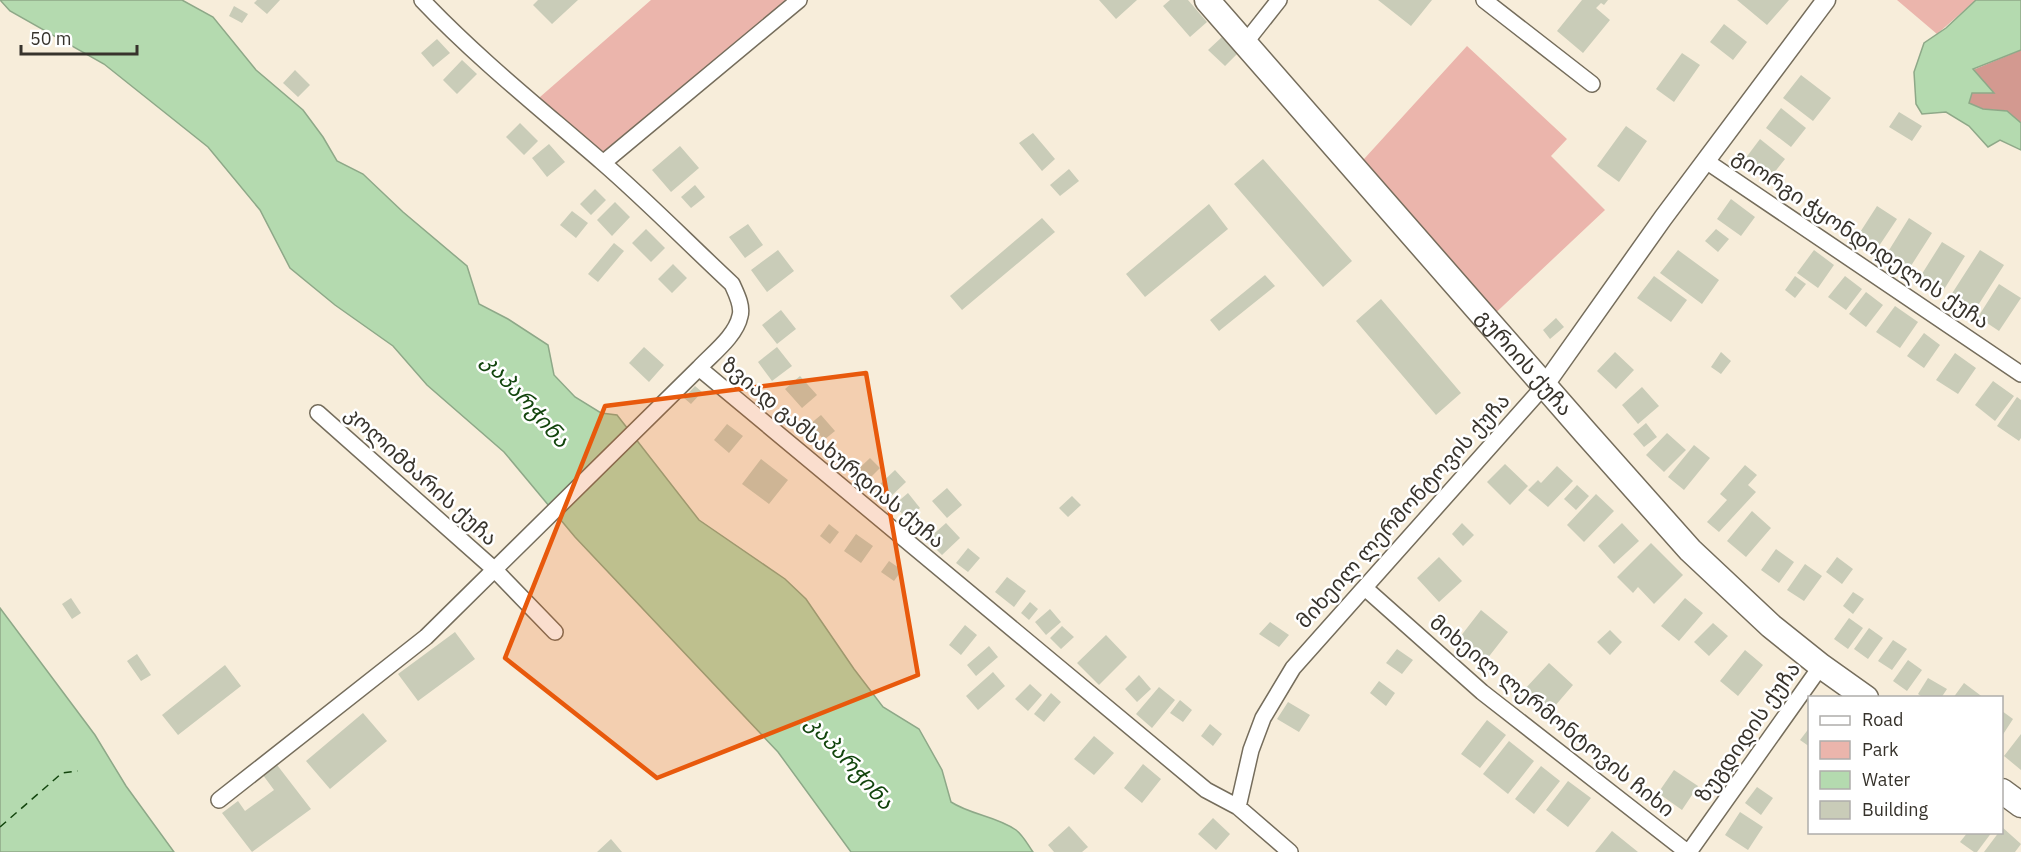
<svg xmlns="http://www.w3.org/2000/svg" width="2021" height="852" font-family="'IBM Plex Sans','Noto Sans Georgian',sans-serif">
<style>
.green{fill:#ebb5ac}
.forest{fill:#d39990}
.water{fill:#b4daaf;stroke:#8ea888;stroke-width:1.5}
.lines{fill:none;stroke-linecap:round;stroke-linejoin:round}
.ferry{stroke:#12450d;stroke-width:1.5;stroke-dasharray:8 6;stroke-linecap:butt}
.building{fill:#c9ccb8}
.minor-casing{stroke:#756d5c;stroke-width:18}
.tertiary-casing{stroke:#756d5c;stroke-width:21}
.trunk-casing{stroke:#756d5c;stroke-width:27}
.minor{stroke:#fff;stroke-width:15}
.tertiary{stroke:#fff;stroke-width:18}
.trunk{stroke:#fff;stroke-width:24}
.marked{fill:#e8590c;fill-opacity:0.2;stroke:#e8590c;stroke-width:4.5;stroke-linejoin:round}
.labels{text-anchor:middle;stroke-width:5;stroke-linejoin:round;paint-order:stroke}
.street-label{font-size:21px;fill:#37332c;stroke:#fff}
.water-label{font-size:22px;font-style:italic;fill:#12450d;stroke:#fff}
</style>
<rect width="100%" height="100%" fill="#f7edda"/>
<path class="green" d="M651 0H799L603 163 532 104Z
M1897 0H1976L1937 34Z
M1467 46 1567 139 1551 156 1605 210 1487 321 1354 170Z"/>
<path class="forest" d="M2021 50V123L2007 111 1983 109 1969 103 1972 93H1993L1973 70Z"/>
<path class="water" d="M0 0H182L213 17 256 70 303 110 323 137 337 161 363 174 403 212 467 266 479 304 508 319 548 345 554 375 575 397 601 413 617 415 699 520 785 579 806 599 854 669 883 707 919 729 942 770 951 802C971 815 996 816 1016 830 1023 835 1028 845 1033 852H851L778 752 575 537 504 452 427 385 393 346 335 305 290 268 260 210 208 147 104 64 10 11Z
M1976 0H2021V50L1973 69 1994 93H1972L1969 103 1983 109 2007 111 2021 123V150L2000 140 1988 147 1969 126 1946 112 1922 114 1916 104 1914 72 1924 43 1946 28Z
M0 608 95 735 126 786 174 852H0Z"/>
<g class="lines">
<path class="ferry" d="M0 827 62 773 78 771"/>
</g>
<path class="building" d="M257 0H280L267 14 254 3Z
M538 0H578L552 24 533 5Z
M1099 0H1137L1116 19Z
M1170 0H1188L1207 22 1190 37 1163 6Z
M1378 0H1432L1411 26Z
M1582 0H1608L1604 5 1601 3 1596 8 1610 20 1583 53 1557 31Z
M1737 0H1789L1767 25Z
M234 6 248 14 242 23 229 16Z
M1724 24 1747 42 1733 60 1710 42Z
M1222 37 1238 53 1225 66 1208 50Z
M437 39 450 53 433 67 421 53Z
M1682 53 1700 65 1674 102 1656 89Z
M462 60 477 74 457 94 443 80Z
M295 70 310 85 298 97 283 83Z
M1801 75 1831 98 1813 121 1783 98Z
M1781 108 1806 128 1791 147 1766 128Z
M1899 112 1922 126 1912 141 1889 127Z
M520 123 538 141 524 155 506 137Z
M1626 126 1647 141 1619 182 1597 166Z
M1033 133 1055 159 1042 171 1019 143Z
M1760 139 1785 159 1770 178 1745 159Z
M549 144 565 162 547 177 532 158Z
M680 146 699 168 671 192 652 170Z
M1263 159 1352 261 1323 287 1234 184Z
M1069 169 1079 181 1060 196 1050 185Z
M695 185 705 197 691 208 681 197Z
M595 189 606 200 591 215 580 204Z
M1731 199 1755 217 1741 236 1717 219Z
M615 202 630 217 612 236 597 220Z
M1209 204 1228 229 1145 297 1126 274Z
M1877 206 1897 219 1877 249 1857 237Z
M572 211 588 223 576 238 560 225Z
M1042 218 1055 232 962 310 950 296Z
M1909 218 1932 233 1909 269 1886 255Z
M748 224 763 245 745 258 729 237Z
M646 229 665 248 651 262 632 243Z
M1716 229 1729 239 1718 252 1705 241Z
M1942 242 1965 256 1943 291 1920 277Z
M614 243 624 251 598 282 588 274Z
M778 250 794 271 767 292 751 270Z
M1678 250 1719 280 1702 304 1660 273Z
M1814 250 1834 265 1818 288 1797 273Z
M1980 250 2004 265 1975 310 1951 295Z
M673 264 687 278 672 293 658 279Z
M1265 275 1275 286 1219 331 1210 320Z
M1654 276 1687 300 1671 322 1637 298Z
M1795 276 1806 284 1795 298 1785 290Z
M1845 276 1862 289 1846 310 1828 297Z
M1999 284 2021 298 1999 331 1978 317Z
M1866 292 1883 305 1866 327 1849 314Z
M1381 299 1461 393 1436 415 1356 321Z
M1895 306 1918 322 1900 348 1876 332Z
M781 310 796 329 777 344 762 325Z
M1556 318 1564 327 1550 339 1543 330Z
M1924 333 1940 345 1924 368 1907 356Z
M644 347 664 365 649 382 629 363Z
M777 347 792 366 772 381 758 362Z
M1615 352 1634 370 1616 389 1597 371Z
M1721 352 1731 361 1721 374 1711 367Z
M1955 353 1976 368 1958 394 1936 380Z
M800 376 817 395 802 408 785 389Z
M1993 381 2014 396 1995 421 1975 405Z
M695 386 702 392 691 404 684 398Z
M1642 387 1659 406 1638 424 1622 405Z
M2017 397 2021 400V438L2019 441 1997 426Z
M821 415 835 431 824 440 810 424Z
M1646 423 1657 437 1644 447 1633 434Z
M727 424 743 436 729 453 714 440Z
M1667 433 1686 450 1664 472 1646 455Z
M1694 445 1710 458 1684 490 1668 477Z
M870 458 880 468 863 485 853 474Z
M761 459 788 480 769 504 742 484Z
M1505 464 1528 486 1510 505 1487 482Z
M1745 465 1757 475 1748 485 1756 492 1719 532 1707 522 1727 500 1720 494Z
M1557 466 1573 481 1548 507 1528 490 1538 480 1541 483Z
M895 470 906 482 886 501 875 489Z
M1577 485 1589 496 1576 510 1564 499Z
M947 488 962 505 947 518 932 501Z
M908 493 920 508 907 519 894 505Z
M1596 494 1614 511 1584 542 1567 525Z
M1072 496 1081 505 1068 517 1059 508Z
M1752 511 1771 528 1746 557 1727 541Z
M946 523 960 538 942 555 927 540Z
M1462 523 1474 535 1463 546 1452 534Z
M1622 523 1639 541 1614 564 1598 546Z
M829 524 839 532 830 544 820 536Z
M856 534 873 546 861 563 844 551Z
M1651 543 1683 575 1654 604 1638 587 1633 593 1617 577Z
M968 548 980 558 968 572 956 563Z
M1776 549 1794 562 1779 583 1761 570Z
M1439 557 1462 581 1439 602 1417 578Z
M1837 557 1853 569 1842 584 1826 572Z
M889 561 902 570 894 581 881 572Z
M1805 564 1822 576 1804 601 1787 590Z
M1007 577 1026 591 1014 607 995 592Z
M1853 592 1864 599 1853 614 1843 606Z
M71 598 81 613 72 619 62 604Z
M1685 598 1703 613 1679 641 1661 626Z
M1030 602 1038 609 1029 620 1021 613Z
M1050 609 1061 622 1046 635 1035 622Z
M1481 610 1508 632 1487 659 1460 637Z
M1849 618 1863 628 1848 649 1834 639Z
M1270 622 1289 635 1279 647 1259 634Z
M1713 623 1728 636 1709 656 1694 642Z
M965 625 977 635 961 655 949 645Z
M1062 626 1074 637 1061 649 1050 638Z
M1869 628 1883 638 1868 659 1854 649Z
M1610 630 1622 642 1610 655 1597 642Z
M455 632 475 659 418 701 398 674Z
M1106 635 1127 657 1099 685 1077 663Z
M1893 640 1907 649 1892 670 1878 661Z
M989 646 998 657 976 676 967 665Z
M1397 649 1413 660 1402 674 1386 663Z
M1745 650 1763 665 1738 696 1720 681Z
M137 654 151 675 141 681 127 661Z
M1908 660 1922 670 1907 691 1893 681Z
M1549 663 1573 685 1548 714 1523 691Z
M225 665 241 686 178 735 162 715Z
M993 672 1005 686 978 710 966 696Z
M1139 675 1151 689 1137 702 1125 689Z
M1928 678 1947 689 1941 698H1924L1918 694Z
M1379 681 1395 693 1386 706 1370 693Z
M1964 683 1984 698H1953Z
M1030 684 1042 695 1028 711 1015 699Z
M1159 687 1175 700 1152 728 1136 714Z
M1051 693 1061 702 1044 722 1034 714Z
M1180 700 1192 710 1183 722 1170 713Z
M1288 702 1310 715 1299 732 1277 719Z
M2002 711 2013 719 2002 736Z
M363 713 387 741 330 789 306 761Z
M1487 720 1506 735 1480 768 1461 754Z
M1210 724 1222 734 1213 746 1201 736Z
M1810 727V747L1800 740Z
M2021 734V770L2004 756Z
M1094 736 1114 753 1094 775 1074 759Z
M1509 741 1534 761 1508 794 1483 774Z
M274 761 311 809 252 852 222 813 238 801 245 811 274 790 260 771Z
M1143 764 1161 779 1142 803 1124 788Z
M1541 766 1560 781 1534 814 1515 799Z
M1674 770 1698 786 1682 810 1658 793Z
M1568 781 1591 798 1568 827 1546 810Z
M1757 787 1773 798 1761 815 1745 803Z
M1740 812 1763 827 1748 850 1725 835Z
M1213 818 1230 834 1216 850 1198 834Z
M1069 826 1088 847 1082 852H1054L1048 845Z
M2002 827 2021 844 2015 852H1984L1999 832H2002Z
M1612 831 1638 852H1595Z
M1968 832H1992L1977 852H1974L1960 842Z
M611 839 622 852H597Z"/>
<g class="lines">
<defs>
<path id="minor" d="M1484 0 1592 84
M1245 43 1279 0
M1706 161 2021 374
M603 163 799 0
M699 368 1206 790 1238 807 1290 852
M318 413 495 570 555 632
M1365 588 1482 692 1687 852
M219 800 426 637 699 368C712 354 736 336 740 316 743 306 736 293 732 284 689 244 647 201 602 162 541 109 478 59 422 0
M1238 807 1251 750 1263 718 1293 668 1544 386
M1689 852 1821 666"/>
<path id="tertiary" d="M1544 386 1663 218 1826 0"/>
<g id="trunk">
<path id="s1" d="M1207 0 1585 432 1690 550 1771 626 1821 666 1866 698"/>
<path d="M2002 791 2021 805"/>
</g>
</defs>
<use href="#minor" class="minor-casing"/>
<use href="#tertiary" class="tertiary-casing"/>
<use href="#trunk" class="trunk-casing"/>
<use href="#minor" class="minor"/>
<use href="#tertiary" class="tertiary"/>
<use href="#trunk" class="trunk"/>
</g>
<path class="marked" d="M866 373 918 675 657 778 505 658 605 406Z"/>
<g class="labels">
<g class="street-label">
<text transform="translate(1861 239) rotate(34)" y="7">გიორგი ჭყონდიდელის ქუჩა</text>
<text dy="7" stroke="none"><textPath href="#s1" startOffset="482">გურიის ქუჩა</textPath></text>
<text transform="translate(833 453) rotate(40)" y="7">ზვიად გამსახურდიას ქუჩა</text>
<text transform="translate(421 476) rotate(42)" y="7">კოლიმბარის ქუჩა</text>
<text transform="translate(1403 511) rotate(-48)" y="7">მიხეილ ლერმონტოვის ქუჩა</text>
<text transform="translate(1552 716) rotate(39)" y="7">მიხეილ ლერმონტოვის ჩიხი</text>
<text transform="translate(1748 732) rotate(-55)" y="7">ზუგდიდის ქუჩა</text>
</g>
<g class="water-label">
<text transform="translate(526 400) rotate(48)" y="8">კაპარჭინა</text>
<text transform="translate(850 762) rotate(48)" y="8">კაპარჭინა</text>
</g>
</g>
<rect x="1808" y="696" width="195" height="138" fill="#ffffff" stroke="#afadab" stroke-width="1.5"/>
<rect x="1820" y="716" width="30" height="9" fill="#ffffff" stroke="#afadab" stroke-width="1.5"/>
<text x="1862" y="726" font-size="18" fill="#37332c">Road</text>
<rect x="1820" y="741" width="30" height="18" fill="#ebb5ac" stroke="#afadab" stroke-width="1.5"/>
<text x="1862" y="756" font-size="18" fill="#37332c">Park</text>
<rect x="1820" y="771" width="30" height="18" fill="#b4daaf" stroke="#afadab" stroke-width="1.5"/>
<text x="1862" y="786" font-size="18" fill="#37332c">Water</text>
<rect x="1820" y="801" width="30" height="18" fill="#c9ccb8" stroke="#afadab" stroke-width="1.5"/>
<text x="1862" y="816" font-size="18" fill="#37332c">Building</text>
<path d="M21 45v9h116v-9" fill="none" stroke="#37332c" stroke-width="3"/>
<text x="30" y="45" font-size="18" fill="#37332c" stroke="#ffffff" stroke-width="4.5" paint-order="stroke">50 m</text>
</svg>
